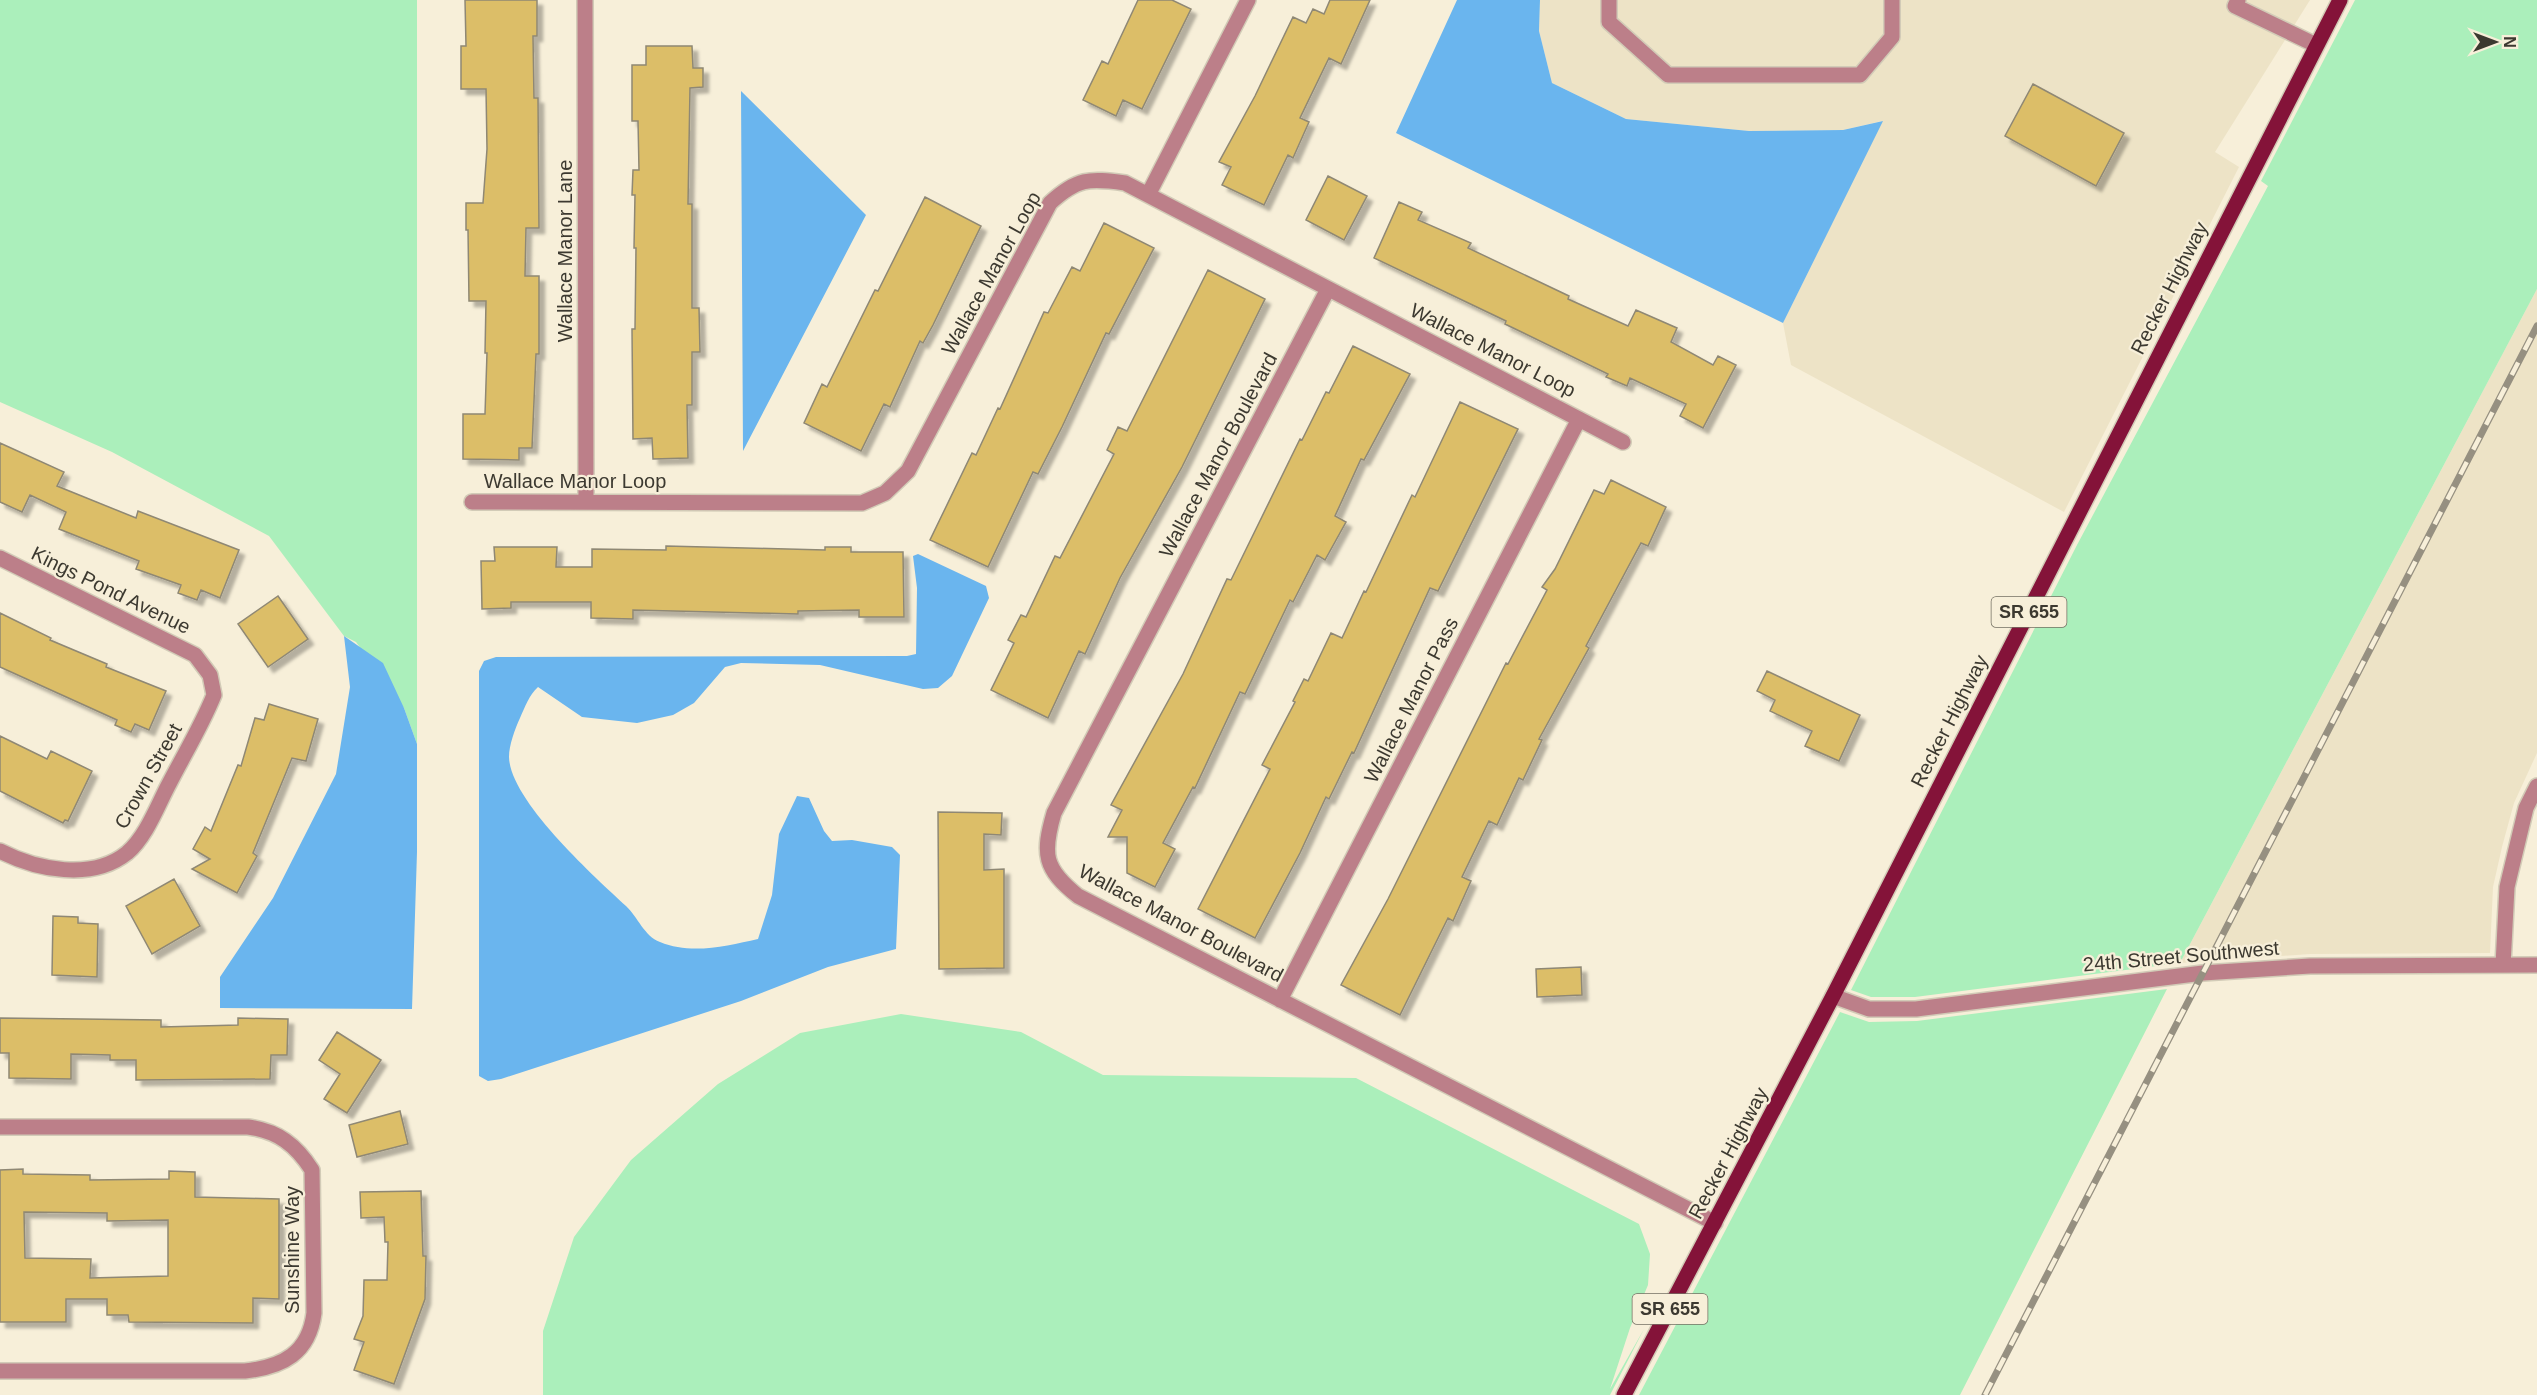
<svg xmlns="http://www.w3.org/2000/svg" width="2537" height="1395" font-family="Arial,sans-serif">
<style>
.built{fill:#ede3c6}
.green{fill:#abefbb}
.water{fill:#6ab5ee}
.building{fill:#dcbe67;stroke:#8f8874;stroke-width:1.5;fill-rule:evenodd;filter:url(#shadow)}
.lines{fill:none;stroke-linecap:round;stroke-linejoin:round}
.minor-casing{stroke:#d2cbb7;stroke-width:18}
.major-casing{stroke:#d2cbb7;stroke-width:18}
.minor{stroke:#bc7f89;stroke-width:15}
.major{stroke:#841339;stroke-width:15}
.rail-casing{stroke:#969081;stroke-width:7}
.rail{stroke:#f7efd9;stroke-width:4.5;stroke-dasharray:14;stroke-linecap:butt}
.labels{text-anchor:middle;stroke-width:4.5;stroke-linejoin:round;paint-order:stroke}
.shield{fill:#f7efd9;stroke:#747063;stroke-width:1.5}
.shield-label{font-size:18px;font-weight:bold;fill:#3c3930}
.street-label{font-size:20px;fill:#3c3930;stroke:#f7efd9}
</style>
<defs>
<filter id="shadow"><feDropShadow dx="5.5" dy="5.5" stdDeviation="1.5" flood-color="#0004"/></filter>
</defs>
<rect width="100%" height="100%" fill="#f7efd9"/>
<path class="built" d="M1540 0H2310L2215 152 2239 167 2064 512 1791 365 1783 323 1882 121 1843 130 1749 131 1626 119 1552 83 1539 31Z
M2537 289V753L2514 803 2502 847 2493 887 2490 953 2310 954 2180 963Z"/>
<path class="green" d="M0 0H417V744L404 708 356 642 344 636 269 536 112 452 0 402Z
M2355 0H2537V289L2180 963 1915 997H1871L1851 990 2077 545 2268 186 2261 181Z
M2167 989 1960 1395H1639L1840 1012 1869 1022 1917 1021Z
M901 1014 1021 1032 1103 1075 1356 1078 1639 1224 1650 1254 1648 1285 1630 1328 1610 1389 1644 1329 1610 1395H543V1331L574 1237 631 1160 718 1084 800 1033Z"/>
<path class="water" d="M1457 0H1540L1539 31 1552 83 1626 119 1749 131 1843 130 1883 121 1783 323 1396 133Z
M741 91 866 215 743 451Z
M918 554 986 586 989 598 952 676 938 688 923 689 820 665 741 663 725 667 694 703 673 715 637 723 582 717 538 687C529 695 525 707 520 718 515 729 509 745 509 757 510 801 595 877 626 906 638 917 644 936 660 942 691 955 727 946 758 939L772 895 779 834 797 796 809 798 824 831 832 841 852 840 892 847 900 855 896 949 828 967 741 1001 501 1079 488 1081 479 1076V671L484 661 496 657 907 656 916 654 917 588 913 556Z
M344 636 383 663 404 708 417 744V852L412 1009 220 1008V977L273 898 336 774 350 687Z"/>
<path class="building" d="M465 0H537V36H533L534 98H538L539 228H526L525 276H539V354H536L532 448H519V460L463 459V414H485L487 353H485L486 301H469L468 230H466V203H483L487 149 486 89H461V46H466Z
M1138 0H1172L1191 9 1142 109 1123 100 1116 116 1083 100 1102 61 1108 64Z
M1330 0H1370L1341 64 1329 58 1300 118 1309 122 1293 158 1288 155 1264 205 1222 185 1231 167 1219 162 1255 96 1293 17 1306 23 1313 9 1324 14Z
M646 46H692L693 68H703V87L690 88 688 204H692V308H699L700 352H692V405H687L688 458 653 459 652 438 633 439 632 329H635L636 248H634L635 195H632L633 170H639L638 121H632V65H646Z
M2033 84 2124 133 2096 186 2005 136Z
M1328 176 1367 196 1344 240 1306 220Z
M925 197 981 226 933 325 923 343 920 341 890 407 884 404 861 451 804 423 822 384 827 387 875 290 878 291Z
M1399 202 1422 212 1418 220 1471 243 1468 248 1569 296 1568 299 1628 326 1636 310 1677 328 1671 342 1713 365 1718 356 1736 365 1703 428 1680 416 1686 404 1630 378 1627 386 1606 377 1608 374 1505 324 1506 321 1374 258Z
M1104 223 1154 248 1109 334 1106 333 1062 427 1038 474 1033 472 988 567 930 540 972 453 976 455 998 408 1000 409 1044 312 1048 313 1072 267 1080 271Z
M1208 270 1265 299 1182 467 1120 578 1085 654 1079 651 1048 718 991 690 1014 643 1008 640 1021 615 1026 617 1055 556 1060 558 1114 454 1107 450 1118 427 1127 431Z
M1353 346 1410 374 1364 460 1361 459 1335 516 1346 522 1325 560 1317 555 1293 602 1290 600 1245 694 1240 692 1195 788 1193 787 1163 843 1175 849 1155 887 1127 873V837H1108L1122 810 1111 805 1183 674 1227 579 1231 580 1300 439 1302 440 1326 392 1329 393Z
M1460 402 1518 429 1438 591 1430 588 1354 753 1352 752 1329 799 1326 797 1300 853 1255 938 1198 909 1270 769 1262 765 1295 702 1293 701 1304 679 1308 681 1331 633 1342 638 1364 591 1366 592 1412 495 1415 497Z
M0 443 64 472 57 486 136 518 138 511 239 550 220 598 201 590 197 600 178 593 181 585 136 569 139 561 59 529 66 512 30 495 22 512 0 502Z
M1611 480 1666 507 1648 546 1641 543 1586 646 1589 648 1539 739 1542 740 1523 780 1519 778 1497 825 1489 821 1462 877 1471 881 1453 921 1448 918 1400 1015 1341 985 1388 899 1506 663 1508 664 1547 590 1542 587 1555 569 1594 490 1604 494Z
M666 546 825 550V547H851V552H903L904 617H859V610L798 611V614L633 610V619L591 618V602H511V608L482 609 481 561H495L494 547H557L556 567H592V549L666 550Z
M278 596 308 639 268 667 238 624Z
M0 613 51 638 50 640 107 664 106 667 166 691 149 730 135 724 131 732 115 725 117 720 0 667Z
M1767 671 1860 715 1839 761 1805 746 1812 731 1770 711 1775 700 1757 691Z
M269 704 318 719 306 761 292 758 253 853 257 856 237 893 192 869 210 859 193 849 205 827 211 831 238 765 241 766 255 718 264 720Z
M0 736 47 759 51 751 92 771 68 821 65 820 63 823 0 791Z
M938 812 1002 813 1001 835 984 834V870L1004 869V968L939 969Z
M174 879 200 926 152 954 126 906Z
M53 916 78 917V923L98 924 97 977 52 975Z
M1581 967 1582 995 1537 997 1536 969Z
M0 1018 161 1020V1027L238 1025V1018L288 1019 287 1055H271L270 1079 136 1080V1060H110V1055L71 1054V1079L9 1078V1053H0Z
M337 1032 381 1060 347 1113 324 1099 340 1074 319 1060Z
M400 1111 408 1144 357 1157 349 1125Z
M23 1169V1174L90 1175V1180L169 1179V1171L195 1172V1197L279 1199V1299L253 1298V1323L129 1322 128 1315H107V1299H66V1322H0V1170ZM24 1212 107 1213V1221L168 1220V1276L90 1278 91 1259 25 1258Z
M421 1191 423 1256H426L425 1299 394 1384 354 1370 364 1342 354 1339 363 1316 364 1280H387L388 1242H385L384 1217 361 1218 360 1192Z"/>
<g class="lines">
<defs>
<path id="minor" d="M585 0 586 502
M1609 0V22L1668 75H1860L1892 37V0
M2238 0 2235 6 2316 45
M1148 195 1248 0
M1328 289 1054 813C1042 854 1044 869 1078 896L1715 1223
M472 502 862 503 885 493 908 471 1050 203C1077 178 1089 178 1125 183L1623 442
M0 558 195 655 210 675 214 695C202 725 185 753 170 782 158 804 147 836 127 853 92 881 37 870 0 851
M2503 965 2507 887 2526 808 2537 786
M1833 996 1869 1009H1916L2203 973 2310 966 2537 965
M1280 1000 1579 419
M0 1127H248C278 1131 296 1145 312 1170L314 1313C309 1353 283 1367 245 1371H0"/>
<path id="major" d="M1624 1395 1833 996 2340 0"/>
</defs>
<use href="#minor" class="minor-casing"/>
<use href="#major" class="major-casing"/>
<use href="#minor" class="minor"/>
<use href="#major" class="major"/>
<defs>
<path id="rail" d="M1985 1395 2537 326"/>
</defs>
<use href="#rail" class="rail-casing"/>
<use href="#rail" class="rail"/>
</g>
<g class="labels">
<g class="shield">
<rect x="1991.5" y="597" width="75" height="30" rx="4.5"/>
<rect x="1632.5" y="1294" width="75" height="30" rx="4.5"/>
</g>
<g class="shield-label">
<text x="2029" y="618">SR 655</text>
<text x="1670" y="1315">SR 655</text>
</g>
<g class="street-label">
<text transform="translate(565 251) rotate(-90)" y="7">Wallace Manor Lane</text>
<text transform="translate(991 273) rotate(-61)" y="7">Wallace Manor Loop</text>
<text transform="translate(2169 288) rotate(-63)" y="7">Recker Highway</text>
<text transform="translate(1493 350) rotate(27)" y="7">Wallace Manor Loop</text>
<text transform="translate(1218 455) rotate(-62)" y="7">Wallace Manor Boulevard</text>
<text x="575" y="488">Wallace Manor Loop</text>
<text transform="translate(111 590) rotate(26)" y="7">Kings Pond Avenue</text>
<text transform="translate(1411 700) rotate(-63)" y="7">Wallace Manor Pass</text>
<text transform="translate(1949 721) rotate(-63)" y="7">Recker Highway</text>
<text transform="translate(148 776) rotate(-61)" y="7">Crown Street</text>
<text transform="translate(1181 923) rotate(28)" y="7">Wallace Manor Boulevard</text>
<text transform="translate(2181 956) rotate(-5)" y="7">24th Street Southwest</text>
<text transform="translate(1728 1153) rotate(-62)" y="7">Recker Highway</text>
<text transform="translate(292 1250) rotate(-90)" y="7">Sunshine Way</text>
</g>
</g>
<g transform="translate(2495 42) rotate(90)" stroke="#f7efd9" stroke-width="4.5" paint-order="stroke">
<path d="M0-4.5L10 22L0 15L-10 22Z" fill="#3c3930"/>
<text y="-9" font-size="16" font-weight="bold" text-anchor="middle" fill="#3c3930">N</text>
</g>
</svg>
